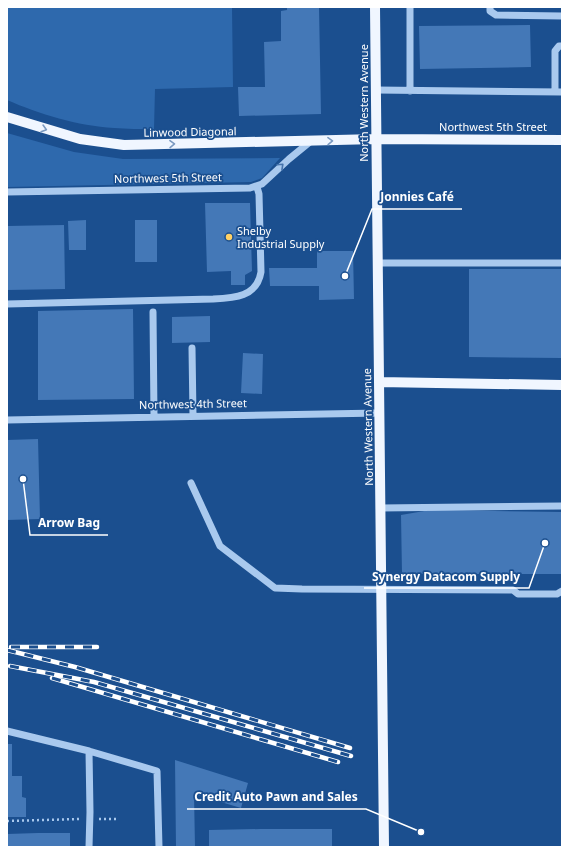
<svg xmlns="http://www.w3.org/2000/svg" width="569" height="854" font-family="'Noto Sans',sans-serif">
<style>
.green{fill:#2e69ad}
.building{fill:#4478b7}
.lines{fill:none;stroke-linecap:round;stroke-linejoin:round}
.path{stroke:#a9c9ee;stroke-width:2.5;stroke-dasharray:2 3;stroke-linecap:butt}
.minor{stroke:#a9c9ee;stroke-width:7}
.major{stroke:#f0f6ff;stroke-width:10}
.rail-casing{stroke:#fff;stroke-width:4.5}
.rail{stroke:#1b4f8f;stroke-width:3;stroke-dasharray:9;stroke-linecap:butt}
.oneway{stroke:#7b9ac1}
.oneway2{stroke:#4674ac}
.poi-dot{fill:#ffd166;stroke:#1b4f8f;stroke-width:1.5}
.labels{text-anchor:middle;stroke-width:3.5;stroke-linejoin:round;paint-order:stroke}
.street-label{font-size:11px;fill:#fff;stroke:#1b4f8f}
.poi-label{font-size:11px;fill:#fff;stroke:#1b4f8f;text-anchor:start}
.leader{fill:none;stroke:#fff;stroke-width:1.5}
.callout-dot{fill:#fff;stroke:#1b4f8f;stroke-width:1.5}
.callout-label{font-size:12px;text-anchor:middle;font-weight:bold;fill:#fff;stroke:#1b4f8f;stroke-width:3.5;stroke-linejoin:round;paint-order:stroke}
</style>
<rect width="100%" height="100%" fill="#1b4f8f"/>
<path class="green" d="M7 7H232L233 87 155 89 154 129C140 129 127 129 114 128 78 126 39 114 7 100Z
M7 133 74 152 123 159 280 158 262 178 251 182 7 187Z"/>
<path class="building" d="M287 7H319L321 114 239 116 238 87H265L264 42 281 41V11L287 10Z
M530 25 531 67 420 69 419 26Z
M205 203H250L252 271 245 275V285H231V271L207 272Z
M86 220V250H69L68 221Z
M135 220H157V262H135Z
M64 225 65 289 7 290V226Z
M317 251H353L354 299 319 300V286H270L269 268H317Z
M469 269H562V358L469 357Z
M133 309 134 399 38 400V311Z
M210 316V342L172 343V317Z
M243 353 263 354 262 394 241 393Z
M38 439 40 519 7 520V440Z
M430 510 562 512V574H402L401 515Z
M7 744H12V776H22V797L26 798V817H7Z
M175 760 248 783 241 808 194 794 195 847H176Z
M261 829H332V847H209V830Z
M38 833H70V847H7V834Z"/>
<g class="lines">
<path class="path" d="M99 819H118
M7 821 80 819"/>
<path class="minor" d="M490 7V11L496 15 562 16
M376 90 562 92
M410 91V7
M555 92V51L559 46H562
M7 192 250 188 262 184 289 159 311 141
M378 263H562
M7 304 213 299C234 298 257 297 261 272L259 194 257 187
M153 312 154 417
M192 348 193 416
M7 420 380 413
M191 483 220 546 275 588 302 589 513 590 518 594H557L562 591
M381 508 562 506
M7 731 89 751
M89 847 90 812 89 751 157 771 159 847"/>
<path class="major" d="M375 7 384 847
M7 117 80 139 124 145 377 139 562 140
M379 382 562 385"/>
<defs>
<path id="rail" d="M11 647H97
M7 650 75 667 350 748
M10 666 94 682 351 756
M52 678 338 762"/>
</defs>
<use href="#rail" class="rail-casing"/>
<use href="#rail" class="rail"/>
</g>
<defs><path id="oneway-chevron" d="M-2-3.5L2.5 0L-2 3.5" fill="none" stroke-width="1.6" stroke-linecap="round" stroke-linejoin="round"/></defs>
<g class="oneway">
<use href="#oneway-chevron" transform="translate(44 129) rotate(16)"/>
<use href="#oneway-chevron" transform="translate(330 141) rotate(-1)"/>
<use href="#oneway-chevron" transform="translate(172 144) rotate(-1)"/>
</g>
<use class="oneway2" href="#oneway-chevron" transform="translate(281 166) rotate(-43)"/>
<circle class="poi-dot" cx="229" cy="237" r="4"/>
<g class="labels">
<g class="street-label">
<text transform="translate(364 103) rotate(-90)" y="4">North Western Avenue</text>
<text x="493" y="131">Northwest 5th Street</text>
<text transform="translate(190 132) rotate(-1)" y="4">Linwood Diagonal</text>
<text transform="translate(168 178) rotate(-1)" y="4">Northwest 5th Street</text>
<text transform="translate(193 404) rotate(-1)" y="4">Northwest 4th Street</text>
<text transform="translate(368 427) rotate(-91)" y="4">North Western Avenue</text>
</g>
<g class="poi-label">
<text x="237" y="235">Shelby<tspan x="237" dy="13">Industrial Supply</tspan></text>
</g>
</g>
<path class="leader" d="M345 276L372 209H462M23 479L30 535H108M545 543L529 588H364M421 832L366 809H187"/>
<g class="callout-dot">
<circle cx="345" cy="276" r="4"/>
<circle cx="23" cy="479" r="4"/>
<circle cx="545" cy="543" r="4"/>
<circle cx="421" cy="832" r="4"/>
</g>
<g class="callout-label">
<text x="417" y="201">Jonnies Café</text>
<text x="69" y="527">Arrow Bag</text>
<text x="446" y="581">Synergy Datacom Supply</text>
<text x="276" y="801">Credit Auto Pawn and Sales</text>
</g>
<rect width="569" height="854" fill="none" stroke="#ffffff" stroke-width="16"/>
</svg>
